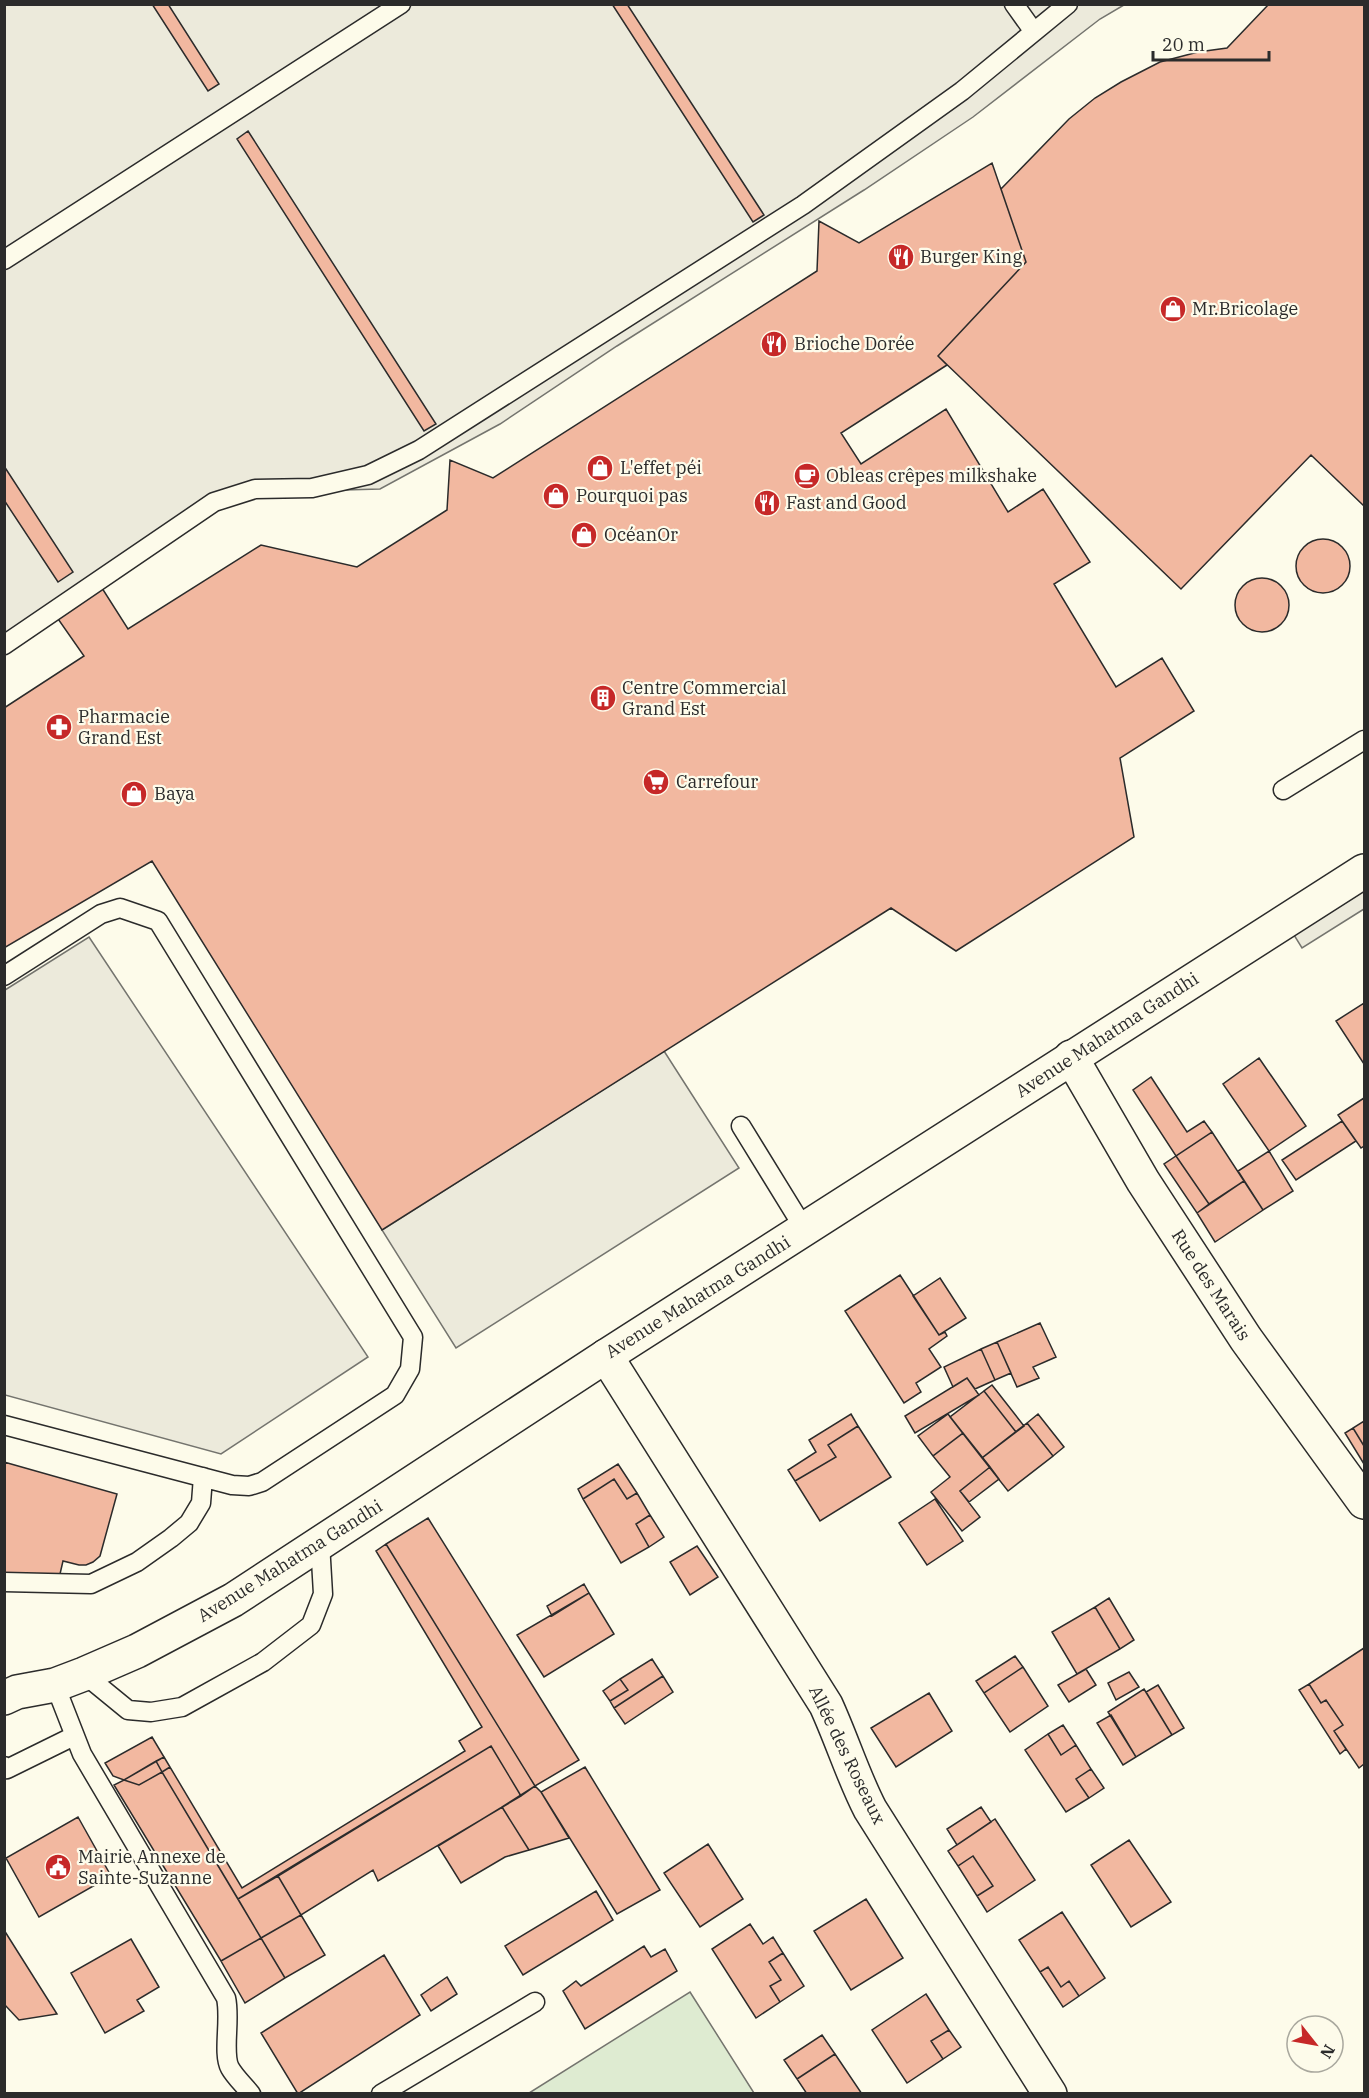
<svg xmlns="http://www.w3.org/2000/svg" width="1369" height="2098" font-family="'IBM Plex Serif',serif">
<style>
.green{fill:#deebd1;stroke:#74746e;stroke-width:1.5}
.parking{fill:#eceadb;stroke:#74746e;stroke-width:1.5}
.building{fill:#f2b8a0;stroke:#2b2b2b;stroke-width:1.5}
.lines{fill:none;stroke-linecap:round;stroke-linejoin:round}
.service-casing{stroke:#2b2b2b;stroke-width:21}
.minor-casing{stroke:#2b2b2b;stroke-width:36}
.secondary-casing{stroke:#2b2b2b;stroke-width:36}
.service{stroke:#fdfbea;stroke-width:18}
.minor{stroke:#fdfbea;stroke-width:33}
.secondary{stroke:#fdfbea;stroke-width:33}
.labels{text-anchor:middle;stroke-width:4.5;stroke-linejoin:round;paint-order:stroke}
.poi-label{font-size:18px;fill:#2b2b2b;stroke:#fdfbea;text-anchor:start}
.street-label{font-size:18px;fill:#2b2b2b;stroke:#fdfbea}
</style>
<rect width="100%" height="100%" fill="#fdfbea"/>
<path class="green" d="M690 1992 754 2093H529Z"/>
<path class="parking" d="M4 5H1124L1100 19 973 117 864 190 617 346 500 424 380 489 273 492 204 515 5 646Z
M1364 891V909L1302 948 1294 935Z
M89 937 368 1357 221 1454 5 1395V990Z
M664 1051 739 1168 456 1348 382 1230Z"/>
<path class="building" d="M152 4H168L219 84 208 91Z
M612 4H627L764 215 753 222Z
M1269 4H1364V506L1311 455 1181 589 938 356 1026 262 1001 189 1069 119 1095 98 1121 82 1160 62 1198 52 1227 48Z
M248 131 436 424 424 431 237 139Z
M992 163 1026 262 938 356 947 365 841 433 861 464 946 409 1008 512 1043 489 1090 562 1054 584 1116 687 1162 658 1194 711 1120 758 1134 837 956 951 891 908 382 1230 152 861 4 948V708L84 656 56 616 102 588 128 629 261 545 357 567 447 510 450 460 493 478 817 271 819 221 859 243Z
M4 466 73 572 58 582 4 500Z
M1296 566a27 27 0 1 1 54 0a27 27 0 1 1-54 0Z
M1235 605a27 27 0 1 1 54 0a27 27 0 1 1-54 0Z
M1364 1003V1064L1336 1021Z
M1259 1058 1306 1126 1269 1151 1223 1084Z
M1151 1077 1187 1132 1204 1121 1212 1132 1176 1156 1133 1090Z
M1364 1098V1146L1361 1148 1338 1115Z
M1342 1121 1356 1141 1296 1180 1282 1160Z
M1212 1132 1244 1181 1209 1204 1176 1156Z
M1269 1151 1293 1191 1263 1210 1238 1171Z
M1176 1156 1209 1204 1197 1213 1164 1164Z
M1244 1181 1263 1210 1215 1242 1197 1213Z
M900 1275 939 1335 945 1332 947 1336 929 1349 941 1367 916 1383 921 1392 904 1403 845 1311Z
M940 1278 966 1318 939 1335 913 1296Z
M1040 1323 1056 1357 1033 1367 1039 1378 1017 1387 997 1342Z
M997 1342 1011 1373 995 1380 981 1349Z
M981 1349 995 1380 975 1389 967 1378 953 1387 944 1367Z
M967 1378 979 1395 915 1433 905 1416Z
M992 1385 1024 1426 1016 1432 984 1391Z
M984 1391 1016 1432 982 1458 950 1417Z
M851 1414 858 1426 828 1445 836 1457 795 1481 788 1470 816 1452 809 1440Z
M948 1414 963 1433 933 1456 918 1436Z
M1038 1414 1064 1447 1053 1456 1027 1423Z
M1364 1421V1446L1353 1428Z
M1027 1423 1053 1456 1008 1491 982 1458Z
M858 1426 891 1477 820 1521 795 1481 836 1457 828 1445Z
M1353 1428 1364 1446V1464L1345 1433Z
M963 1433 990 1467 960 1491 980 1517 962 1531 931 1492 950 1477 933 1456Z
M4 1462 117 1494 100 1556 93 1562 86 1565H79L63 1561 57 1587 4 1573Z
M618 1464 637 1493 627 1499 614 1479 583 1499 578 1489Z
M990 1467 999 1479 969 1502 960 1491Z
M614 1479 627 1499 637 1493 650 1515 636 1524 649 1547 621 1563 583 1499Z
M935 1499 963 1541 927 1565 899 1523Z
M650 1515 664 1537 649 1547 636 1524Z
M428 1518 579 1760 535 1786 386 1544Z
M386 1544 535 1786 521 1796 491 1746 238 1899 162 1772 170 1767 242 1888 465 1751 459 1741 482 1727 376 1551Z
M697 1546 718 1577 690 1595 670 1562Z
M584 1584 589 1593 552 1616 547 1606Z
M589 1593 614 1634 544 1677 517 1635Z
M1109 1598 1134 1640 1120 1649 1095 1607Z
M1095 1607 1120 1649 1077 1674 1052 1632Z
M1364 1648V1764L1359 1768 1334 1731 1343 1725 1326 1700 1321 1703 1309 1684Z
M1015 1656 1023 1667 984 1693 976 1681Z
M652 1659 663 1676 614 1708 610 1701 628 1690 620 1679Z
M1023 1667 1048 1706 1010 1732 984 1693Z
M1086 1669 1096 1685 1069 1702 1058 1685Z
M1129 1672 1139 1687 1116 1700 1108 1683Z
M663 1676 673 1692 625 1724 614 1708Z
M620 1679 628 1690 610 1701 603 1691Z
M1309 1684 1321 1703 1326 1700 1343 1725 1334 1731 1346 1749 1340 1754 1299 1690Z
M1158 1685 1184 1728 1172 1735 1146 1692Z
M1144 1689 1172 1735 1136 1757 1108 1712Z
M929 1693 952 1731 896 1767 871 1728Z
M1111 1715 1136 1757 1123 1765 1097 1723Z
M1063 1725 1076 1745 1061 1755 1048 1734Z
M1048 1734 1061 1755 1076 1745 1091 1769 1076 1779 1089 1798 1066 1812 1025 1750Z
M152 1737 164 1757 124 1780 113 1776 105 1763Z
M491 1746 521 1796 378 1881 373 1870 301 1915 278 1876Z
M164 1757 170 1767 162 1772 156 1761Z
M156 1761 162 1772 139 1785 124 1780Z
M585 1767 660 1890 617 1914 541 1792Z
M1091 1769 1104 1788 1089 1798 1076 1779Z
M162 1772 261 1938 221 1961 114 1785 124 1780 139 1785Z
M535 1786 541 1792 569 1838 529 1850 502 1807Z
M502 1807 529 1850 505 1857 461 1883 438 1846Z
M981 1807 991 1822 957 1845 947 1829Z
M78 1817 111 1876 39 1917 6 1858Z
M995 1819 1035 1880 987 1912 977 1896 993 1886 973 1856 958 1866 948 1851Z
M1129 1840 1171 1902 1131 1927 1091 1865Z
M708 1844 743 1899 700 1927 664 1873Z
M973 1856 993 1886 977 1896 958 1866Z
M278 1876 301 1915 261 1938 238 1899Z
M596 1891 613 1920 523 1975 505 1946Z
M866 1899 903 1958 851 1990 814 1931Z
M1062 1912 1105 1978 1079 1996 1069 1981 1061 1987 1048 1967 1040 1972 1019 1940Z
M301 1915 325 1955 285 1978 261 1938Z
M750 1924 763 1944 773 1937 783 1953 769 1962 781 1980 770 1986 780 2002 756 2018 712 1949Z
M4 1930 57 2014 19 2020 4 2004Z
M261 1938 285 1978 245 2003 221 1961Z
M131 1939 159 1987 137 2000 144 2011 105 2033 71 1973Z
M644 1946 651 1957 665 1949 677 1971 585 2029 563 1991 576 1981 581 1986Z
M783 1953 804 1986 780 2002 770 1986 781 1980 769 1962Z
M384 1955 420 2015 298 2094 261 2033Z
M1048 1967 1061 1987 1069 1981 1079 1996 1063 2007 1040 1972Z
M447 1977 457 1994 431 2011 421 1995Z
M926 1994 949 2030 931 2041 943 2059 907 2083 872 2030Z
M949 2030 961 2047 943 2059 931 2041Z
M822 2035 835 2054 797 2079 784 2060Z
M835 2054 862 2094H807L797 2079Z"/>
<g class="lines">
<defs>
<path id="service" d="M1014 4 1034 32
M4 260 401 4
M4 645 214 502 255 489 312 488 368 475 419 450 803 205 962 91 1068 4
M1283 790 1364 740
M4 976 101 914 120 908 158 921 413 1337 410 1369 395 1395 262 1482 249 1486 232 1485 4 1425
M741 1126 805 1230
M4 1582 91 1584 137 1562 171 1538 189 1523 201 1503 203 1477
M84 1674 128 1710 151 1712 182 1707 263 1662 311 1625 323 1594 320 1543
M55 1685 82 1754 226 1998C231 2019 222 2054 230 2068 235 2077 244 2085 251 2094
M4 1766 7 1769 74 1736
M381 2094 535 2002"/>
<path id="minor" d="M1071 1057 1143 1181 1246 1339 1364 1502
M606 1356 826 1705C842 1740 853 1776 870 1809L1050 2094"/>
<path id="secondary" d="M4 1698 17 1692 55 1685 84 1674 137 1651 233 1600 606 1356 1364 871"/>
</defs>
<use href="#service" class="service-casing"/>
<use href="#minor" class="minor-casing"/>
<use href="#secondary" class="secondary-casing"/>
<use href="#service" class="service"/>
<use href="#minor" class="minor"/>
<use href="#secondary" class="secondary"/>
</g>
<defs>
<symbol id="restaurant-disc" viewBox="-11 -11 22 22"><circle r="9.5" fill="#c62828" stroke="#fdfbea"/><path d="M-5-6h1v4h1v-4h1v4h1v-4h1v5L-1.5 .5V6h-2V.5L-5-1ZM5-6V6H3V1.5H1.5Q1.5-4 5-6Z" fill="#fff"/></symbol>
<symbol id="shop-disc" viewBox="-11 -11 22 22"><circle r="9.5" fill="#c62828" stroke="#fdfbea"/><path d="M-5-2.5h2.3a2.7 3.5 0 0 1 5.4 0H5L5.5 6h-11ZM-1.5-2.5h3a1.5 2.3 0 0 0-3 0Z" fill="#fff"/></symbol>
<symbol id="cafe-disc" viewBox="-11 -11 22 22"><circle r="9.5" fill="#c62828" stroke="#fdfbea"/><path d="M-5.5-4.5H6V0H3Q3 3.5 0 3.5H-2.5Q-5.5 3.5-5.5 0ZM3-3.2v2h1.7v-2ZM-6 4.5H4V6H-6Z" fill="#fff"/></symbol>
<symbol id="building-disc" viewBox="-11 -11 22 22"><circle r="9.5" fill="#c62828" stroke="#fdfbea"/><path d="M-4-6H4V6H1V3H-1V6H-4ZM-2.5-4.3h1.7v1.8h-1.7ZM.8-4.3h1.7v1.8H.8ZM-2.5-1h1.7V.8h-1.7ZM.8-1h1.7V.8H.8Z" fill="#fff"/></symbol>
<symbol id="pharmacy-disc" viewBox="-11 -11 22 22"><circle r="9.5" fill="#c62828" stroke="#fdfbea"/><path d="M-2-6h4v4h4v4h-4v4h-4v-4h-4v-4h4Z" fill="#fff"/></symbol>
<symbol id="supermarket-disc" viewBox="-11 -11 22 22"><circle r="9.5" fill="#c62828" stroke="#fdfbea"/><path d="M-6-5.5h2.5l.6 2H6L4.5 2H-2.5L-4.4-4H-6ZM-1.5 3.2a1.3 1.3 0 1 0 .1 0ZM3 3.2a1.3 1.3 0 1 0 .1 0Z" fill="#fff"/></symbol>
<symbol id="civic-disc" viewBox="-11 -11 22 22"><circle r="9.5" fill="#c62828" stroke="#fdfbea"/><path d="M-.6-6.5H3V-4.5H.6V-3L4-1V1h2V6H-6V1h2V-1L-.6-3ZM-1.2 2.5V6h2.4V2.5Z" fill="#fff"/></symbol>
</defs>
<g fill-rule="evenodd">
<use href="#restaurant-disc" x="886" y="242" width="30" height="30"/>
<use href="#shop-disc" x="1158" y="294" width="30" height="30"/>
<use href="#restaurant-disc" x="759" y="329" width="30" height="30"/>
<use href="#shop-disc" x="585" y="453" width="30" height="30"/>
<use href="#cafe-disc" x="792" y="461" width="30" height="30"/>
<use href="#shop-disc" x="541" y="481" width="30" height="30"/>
<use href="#restaurant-disc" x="752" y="488" width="30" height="30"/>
<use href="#shop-disc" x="569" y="520" width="30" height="30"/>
<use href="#building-disc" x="588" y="683" width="30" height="30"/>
<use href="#pharmacy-disc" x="44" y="712" width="30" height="30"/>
<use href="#supermarket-disc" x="641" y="767" width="30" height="30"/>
<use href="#shop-disc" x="119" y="779" width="30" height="30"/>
<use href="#civic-disc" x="43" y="1852" width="30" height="30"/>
</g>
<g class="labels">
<g class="poi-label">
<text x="920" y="263">Burger King</text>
<text x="1192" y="315">Mr.Bricolage</text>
<text x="794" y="350">Brioche Dorée</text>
<text x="620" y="474">L'effet péi</text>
<text x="826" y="482">Obleas crêpes milkshake</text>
<text x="576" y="502">Pourquoi pas</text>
<text x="786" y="509">Fast and Good</text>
<text x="604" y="541">OcéanOr</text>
<text x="622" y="694">Centre Commercial<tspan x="622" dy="21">Grand Est</tspan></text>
<text x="78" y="723">Pharmacie<tspan x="78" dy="21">Grand Est</tspan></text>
<text x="676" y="788">Carrefour</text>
<text x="154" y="800">Baya</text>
<text x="78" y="1863">Mairie Annexe de<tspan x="78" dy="21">Sainte-Suzanne</tspan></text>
</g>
<g class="street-label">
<text transform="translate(1107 1035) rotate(-33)" y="6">Avenue Mahatma Gandhi</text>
<text transform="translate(1211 1285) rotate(57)" y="6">Rue des Marais</text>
<text transform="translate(698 1297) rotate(-32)" y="6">Avenue Mahatma Gandhi</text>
<text transform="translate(290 1561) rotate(-32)" y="6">Avenue Mahatma Gandhi</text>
<text transform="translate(847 1755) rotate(64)" y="6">Allée des Roseaux</text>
</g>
</g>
<rect width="1369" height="2098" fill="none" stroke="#2b2b2b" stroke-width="12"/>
<g transform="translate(1315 2044) rotate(121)"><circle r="28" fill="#fdfbea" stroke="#a9a89e" stroke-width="1.5"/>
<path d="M0-4.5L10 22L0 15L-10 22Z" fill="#c62828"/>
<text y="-9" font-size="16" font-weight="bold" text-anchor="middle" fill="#2b2b2b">N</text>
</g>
<path d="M1153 51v9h116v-9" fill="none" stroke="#2b2b2b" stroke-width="3"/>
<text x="1162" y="51" font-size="18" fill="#2b2b2b" stroke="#fdfbea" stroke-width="4.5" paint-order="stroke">20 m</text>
</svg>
